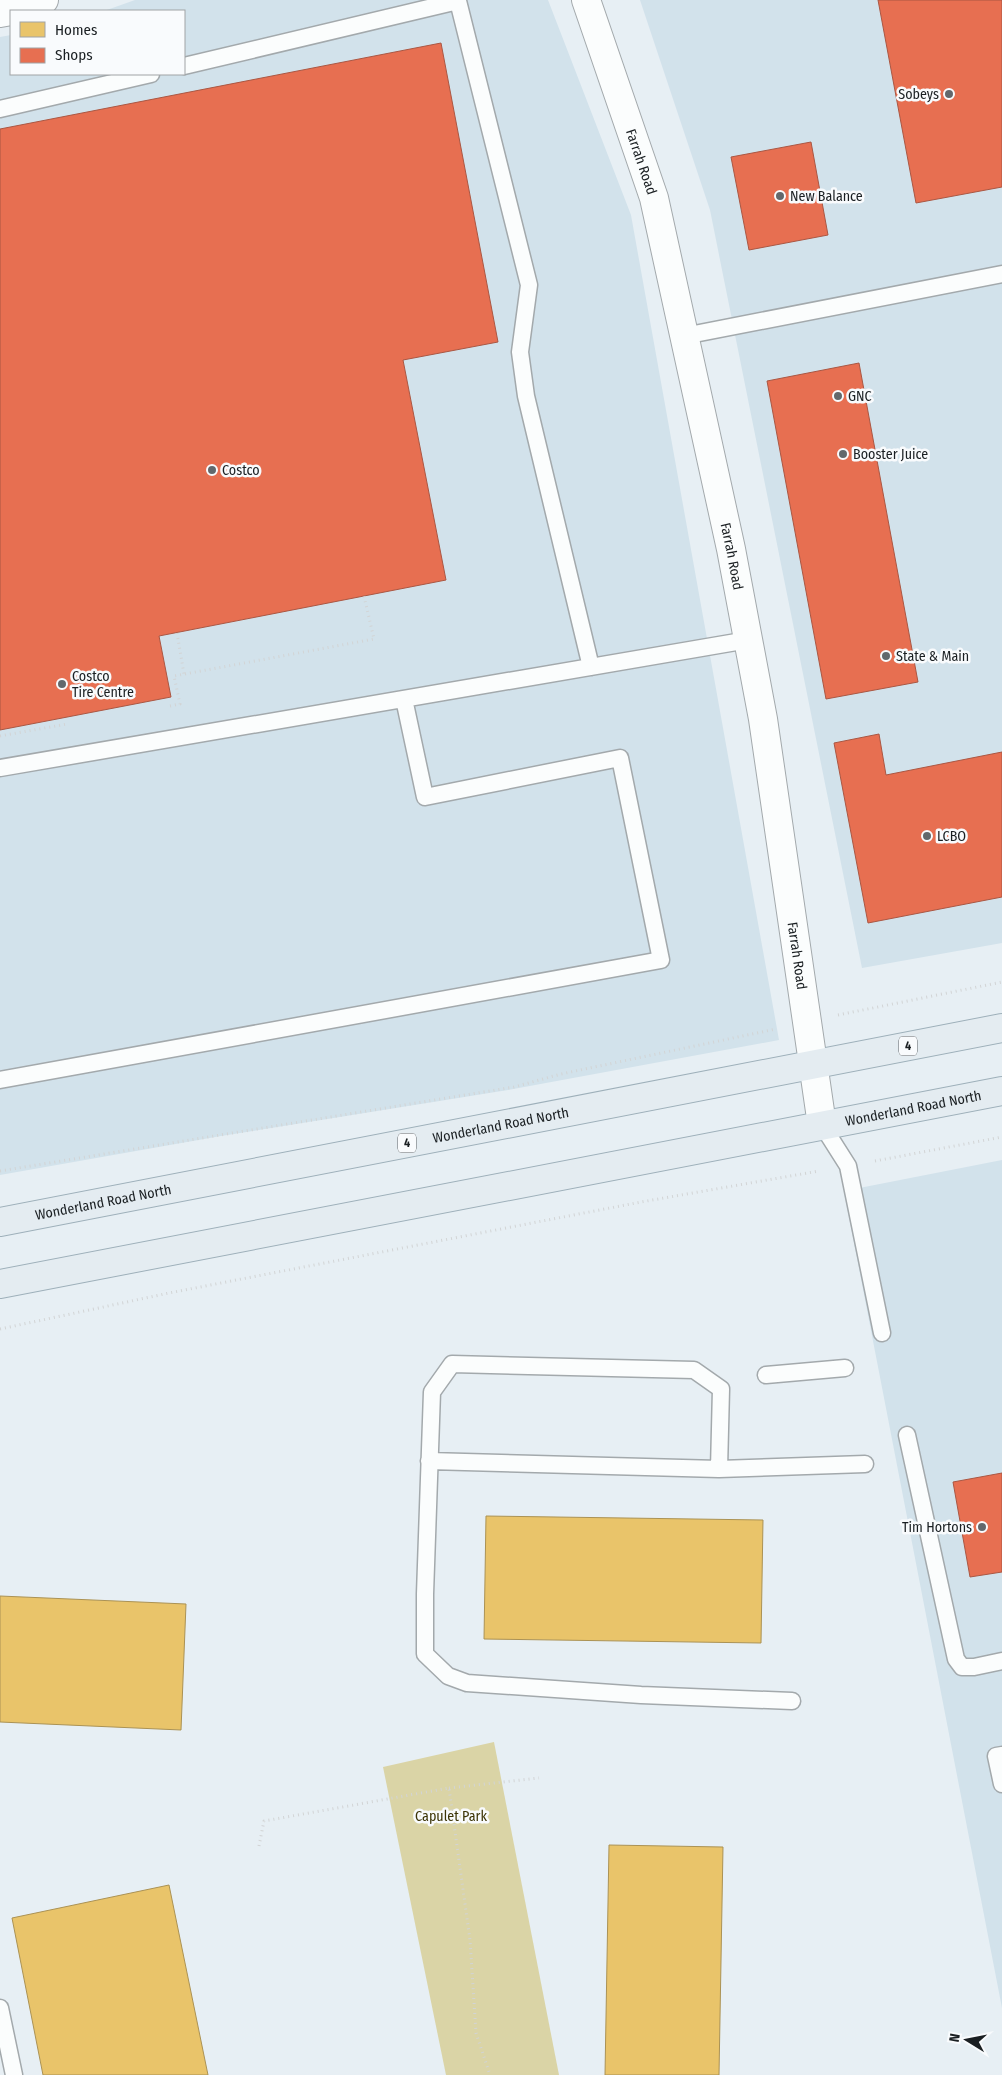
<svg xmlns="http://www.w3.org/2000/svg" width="1002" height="2075" font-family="'Fira Sans Condensed',sans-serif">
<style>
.built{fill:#d2e2eb}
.green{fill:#dad4a6}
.homes{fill:#e9c46a;stroke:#ab9254}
.shops{fill:#e76f51;stroke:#aa5743}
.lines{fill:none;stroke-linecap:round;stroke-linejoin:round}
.service-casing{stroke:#a3a9ac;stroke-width:19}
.minor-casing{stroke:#a3a9ac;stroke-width:30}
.primary-casing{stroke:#9eb0ba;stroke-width:30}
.path{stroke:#d2d4d5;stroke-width:3;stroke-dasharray:1 4;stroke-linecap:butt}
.service{stroke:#fbfdfd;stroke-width:16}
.minor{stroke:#fbfdfd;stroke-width:28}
.primary{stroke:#e4ecf1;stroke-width:28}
.poi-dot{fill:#62686c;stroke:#f9fbfd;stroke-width:2}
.labels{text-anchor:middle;stroke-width:5;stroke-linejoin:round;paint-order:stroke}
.shield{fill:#f9fbfd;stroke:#5d6164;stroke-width:1}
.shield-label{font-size:12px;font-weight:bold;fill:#1a1f22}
.poi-label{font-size:14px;fill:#1a1f22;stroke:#f9fbfd;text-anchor:start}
.street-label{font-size:14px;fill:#1a1f22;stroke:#f9fbfd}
.park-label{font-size:14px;fill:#3b3305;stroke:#f9fbfd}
</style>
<rect width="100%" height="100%" fill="#e7eff4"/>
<path class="built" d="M135 0H548L631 215 779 1040 508 1090 221 1136 0 1175V37L11 35V74H184V11H104Z
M640 0H1002V943L862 968 710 210Z
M1002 1160V2008L844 1191Z"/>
<path class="green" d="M494 1742 559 2075H446L383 1767Z"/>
<path class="homes" d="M486 1516 763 1520 761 1643 484 1639Z
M0 1596 186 1604 181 1730 0 1722Z
M609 1845 723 1847 719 2075H605Z
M169 1885 208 2075H43L12 1918Z"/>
<path class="shops" d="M878 0H1002V187L916 203Z
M441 43 498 342 403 360 446 580 159 636 171 697 0 730V129Z
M811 142 828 235 749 250 731 157Z
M859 363 918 682 826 699 767 381Z
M879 734 886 775 1002 752V897L868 923 834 743Z
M1002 1473V1572L970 1577 953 1482Z"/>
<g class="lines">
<defs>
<path id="service" d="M184 66 458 1 529 285 520 352 526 396 591 667
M0 109 151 74
M684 336 1002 274
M0 768 748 640
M0 1080 661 960 620 758 425 797 404 699
M822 1125 848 1166 882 1333
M766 1375 845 1368
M907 1435 956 1659 962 1667H974L1002 1661
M429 1461 719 1469 721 1389 694 1370 452 1364 432 1392 425 1594V1654L448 1676 467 1683 641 1695 792 1701
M719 1469 865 1464
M1002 1755 996 1756 1002 1784
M0 2008 14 2075"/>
<g id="minor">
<path id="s1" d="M586 0 654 198 731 549 763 719 822 1125"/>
<path d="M0 13 17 10 44 0"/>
</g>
<g id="primary">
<path id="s2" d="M0 1222 1002 1028"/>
<path id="s3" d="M0 1284 1002 1091"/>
</g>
</defs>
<use href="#service" class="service-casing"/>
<use href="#minor" class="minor-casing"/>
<use href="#primary" class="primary-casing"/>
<path class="path" d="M177 633 184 674
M170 706 180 704 174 676 374 639 364 596
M0 736 67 724
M838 1015 1002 982
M875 1161 1002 1137
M0 1171 514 1087 561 1074 776 1029
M0 1329 169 1293 641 1202 819 1171
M449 1788 539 1778
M259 1846 264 1821 449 1788 470 1940 476 2033 490 2075"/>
<use href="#service" class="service"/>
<use href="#minor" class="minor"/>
<use href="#primary" class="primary"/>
</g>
<g class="poi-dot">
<circle cx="949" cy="94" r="5"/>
<circle cx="780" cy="196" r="5"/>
<circle cx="838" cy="396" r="5"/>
<circle cx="843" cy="454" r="5"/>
<circle cx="212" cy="470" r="5"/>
<circle cx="886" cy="656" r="5"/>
<circle cx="62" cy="684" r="5"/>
<circle cx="927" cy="836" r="5"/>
<circle cx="982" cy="1527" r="5"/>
</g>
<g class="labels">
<g class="shield">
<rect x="899" y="1036.5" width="18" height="19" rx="4"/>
<rect x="398" y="1133.5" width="18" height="19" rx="4"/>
</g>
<g class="shield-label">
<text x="908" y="1050">4</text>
<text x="407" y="1147">4</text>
</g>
<g class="poi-label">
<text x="939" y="99" text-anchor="end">Sobeys</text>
<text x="790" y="201">New Balance</text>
<text x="848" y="401">GNC</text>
<text x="853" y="459">Booster Juice</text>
<text x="222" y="475">Costco</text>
<text x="896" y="661">State &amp; Main</text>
<text x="72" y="681">Costco<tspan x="72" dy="16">Tire Centre</tspan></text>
<text x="937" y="841">LCBO</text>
<text x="972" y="1532" text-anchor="end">Tim Hortons</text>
</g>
<g class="street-label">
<text dy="5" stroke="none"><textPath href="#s1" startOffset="171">Farrah Road</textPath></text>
<text dy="5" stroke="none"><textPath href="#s1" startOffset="576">Farrah Road</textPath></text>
<text dy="5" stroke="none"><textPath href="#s1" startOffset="981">Farrah Road</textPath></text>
<text dy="5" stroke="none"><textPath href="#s3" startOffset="930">Wonderland Road North</textPath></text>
<text dy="5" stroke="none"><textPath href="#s2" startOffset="510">Wonderland Road North</textPath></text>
<text dy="5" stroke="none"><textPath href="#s2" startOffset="105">Wonderland Road North</textPath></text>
</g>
<g class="park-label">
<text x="451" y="1821">Capulet Park</text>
</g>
</g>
<rect x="10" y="10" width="175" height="65" fill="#f9fbfd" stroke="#a0a3a5"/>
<rect x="20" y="22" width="25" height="15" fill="#e9c46a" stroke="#a0a3a5"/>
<text x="55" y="35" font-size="15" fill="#1a1f22">Homes</text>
<rect x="20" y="48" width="25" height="15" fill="#e76f51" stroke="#a0a3a5"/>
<text x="55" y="60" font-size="15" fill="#1a1f22">Shops</text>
<g transform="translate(967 2040) rotate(280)" stroke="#f9fbfd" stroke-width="4" paint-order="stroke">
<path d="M0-4L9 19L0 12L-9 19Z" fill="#1a1f22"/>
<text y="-8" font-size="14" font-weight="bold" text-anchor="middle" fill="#1a1f22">N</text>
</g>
</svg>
